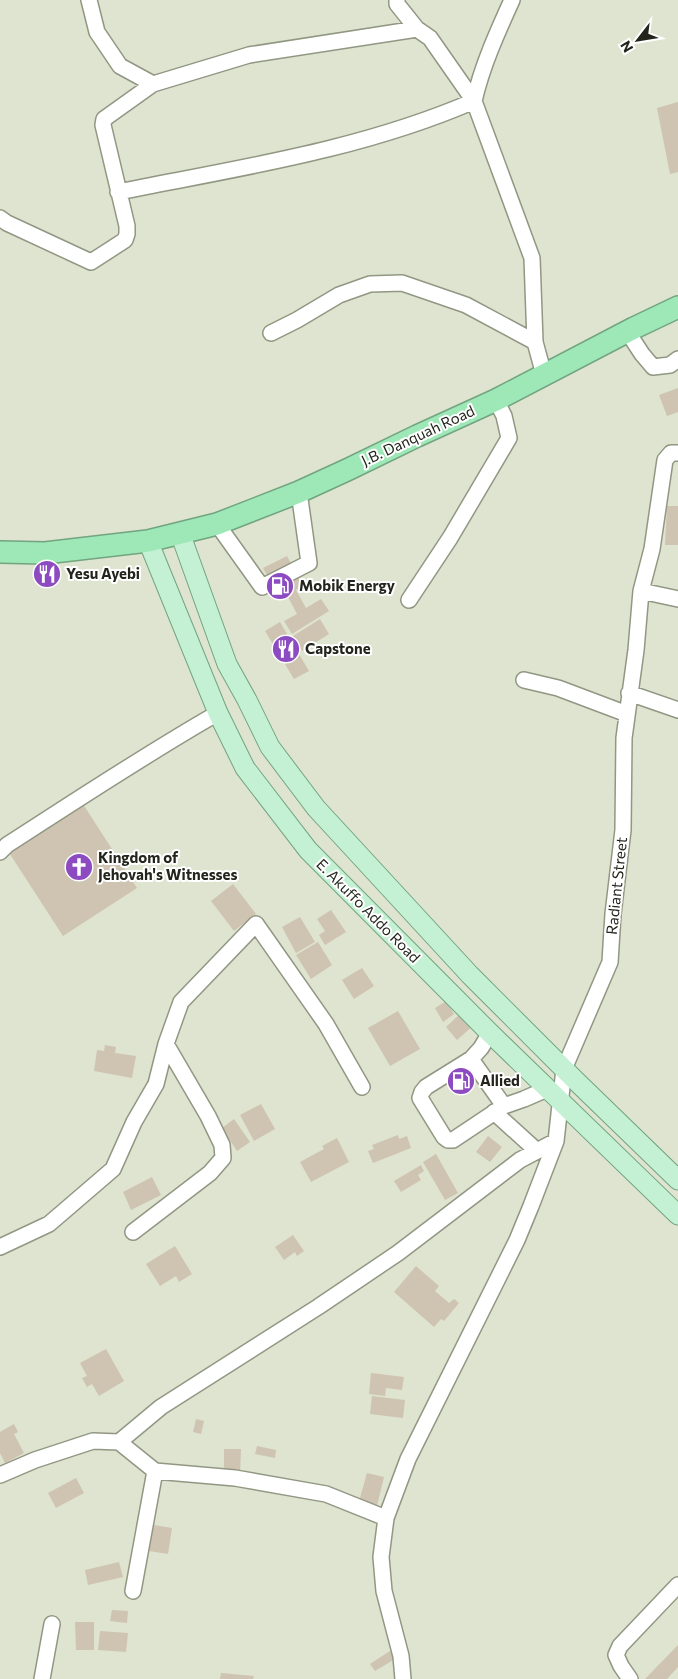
<svg xmlns="http://www.w3.org/2000/svg" width="678" height="1679" font-family="Commissioner,sans-serif">
<style>
.building{fill:#cec4b1}
.lines{fill:none;stroke-linecap:round;stroke-linejoin:round}
.minor-casing{stroke:#919783;stroke-width:18}
.major-casing{stroke:#72a480;stroke-width:21}
.highway-casing{stroke:#72a480;stroke-width:24}
.minor{stroke:#fff;stroke-width:15}
.major{stroke:#c4f1d3;stroke-width:19}
.highway{stroke:#9de8b6;stroke-width:21}
.labels{text-anchor:middle;stroke-width:4;stroke-linejoin:round;paint-order:stroke}
.street-label{font-size:15px;fill:#23251d;stroke:#fff}
.poi-label{font-size:15px;font-weight:bold;fill:#23251d;stroke:#fff;text-anchor:start}
</style>
<rect width="100%" height="100%" fill="#dee4cf"/>
<path class="building" d="M678 102V172L670 174 657 108Z
M678 388V412L667 416 659 395Z
M667 506H678V545H665Z
M287 556 303 586 296 590 306 608 321 599 329 611 292 634 284 621 297 614 287 595 280 599 263 568Z
M320 619 329 634 302 651 293 636Z
M280 622 309 671 294 679 265 631Z
M83 804 137 888 63 936 8 851Z
M233 884 256 914 234 931 211 901Z
M331 910 346 932 325 945 319 935 325 931 317 919Z
M300 917 315 942 296 953 282 927Z
M318 942 332 965 311 979 296 955Z
M362 968 374 986 354 999 342 980Z
M446 1001 454 1014 443 1022 435 1008Z
M398 1011 420 1049 390 1066 368 1028Z
M462 1012 474 1025 457 1040 446 1027Z
M105 1045 116 1047 115 1053 136 1056 132 1078 94 1071 97 1050 104 1051Z
M261 1104 275 1129 254 1141 240 1115Z
M234 1119 250 1142 237 1151 222 1128Z
M398 1135 399 1139 407 1136 411 1148 373 1163 368 1151 374 1149 372 1145Z
M488 1136 502 1147 490 1162 476 1152Z
M337 1138 349 1162 311 1182 300 1162 324 1149 322 1146Z
M436 1154 458 1193 445 1200 423 1162Z
M421 1165 424 1171 418 1175 421 1180 401 1192 394 1181Z
M152 1177 161 1195 131 1210 123 1192Z
M293 1235 304 1251 297 1256 295 1252 284 1260 275 1247Z
M175 1246 192 1274 179 1282 176 1276 160 1286 146 1264Z
M416 1266 439 1286 435 1291 449 1303 454 1299 459 1303 444 1321 441 1319 434 1327 394 1292Z
M106 1349 124 1381 99 1396 92 1384 87 1387 82 1378 87 1376 80 1363Z
M371 1373 404 1377 402 1390 386 1388 385 1396 369 1394Z
M372 1396 405 1400 403 1418 370 1414Z
M196 1419 204 1421 201 1434 193 1432Z
M14 1424 18 1432 14 1434 24 1453 5 1463 0 1453V1432Z
M257 1446 276 1450 275 1458 255 1454Z
M224 1449H241L240 1474 224 1473Z
M367 1473 384 1477 376 1510 358 1505Z
M76 1478 84 1493 56 1508 48 1493Z
M154 1525 172 1528 168 1554 149 1551Z
M119 1562 123 1577 88 1585 85 1570Z
M112 1610 128 1611 127 1623 110 1621Z
M75 1622H94V1650H76Z
M100 1631 128 1633 126 1652 98 1650Z
M678 1645V1667L667 1679H645Z
M390 1651 395 1659 375 1671 370 1664Z
M221 1673 254 1676 253 1679H220Z"/>
<g class="lines">
<defs>
<path id="minor" d="M89 0 97 32 120 66 153 84
M397 0V4L417 29
M512 0C497 33 482 66 474 101L532 258 535 342 544 375
M0 218 7 223 91 262 125 240 127 234V226L103 125 104 119 153 84 249 55 417 29 430 38 474 101C361 150 238 168 118 192
M627 331 642 354 653 367 670 365 678 359
M271 333 297 320 339 295 370 284 402 283 466 305 535 342
M217 524 262 587 309 563 299 492
M641 591 652 549 665 460 671 453H678
M409 600 450 538 509 438 504 416 496 400
M524 680 558 688 627 714
M629 693 678 710
M0 852 7 845C77 800 146 754 218 713
M471 1059 481 1048 490 1033
M504 1106 471 1059 426 1087 422 1092 420 1098 444 1137 448 1140H453L504 1106 524 1099 547 1089
M494 1112 537 1151
M133 1232 210 1173 223 1158 222 1145 208 1116 166 1044
M0 1247 49 1224 113 1169 134 1122 156 1084 166 1044 181 1002 256 924 326 1024 362 1087
M0 1475 35 1460 93 1441 119 1442
M386 1518 326 1494 235 1478 155 1471 119 1442 161 1407 318 1307 398 1253 520 1160 556 1141
M133 1591 155 1471
M42 1679 52 1624
M403 1679 401 1656 384 1591 381 1557 386 1518 408 1459 517 1240 531 1206 556 1141 564 1069 610 962 613 914 623 830 624 738 636 650 641 591 678 599
M630 1679 621 1666 616 1655 620 1646 678 1585"/>
<path id="major" d="M180 533 227 664 247 700 270 747 316 808 470 975 576 1081 678 1180
M148 541 218 713 245 768 308 850 490 1033 678 1215"/>
<path id="highway" d="M0 552 45 553 148 541 217 524 299 492 349 469 417 436 496 400 634 328 678 307"/>
</defs>
<use href="#minor" class="minor-casing"/>
<use href="#major" class="major-casing"/>
<use href="#highway" class="highway-casing"/>
<use href="#minor" class="minor"/>
<use href="#major" class="major"/>
<use href="#highway" class="highway"/>
</g>
<defs>
<symbol id="restaurant-disc" viewBox="-11 -11 22 22"><circle r="9.5" fill="#8c4bc0" stroke="#fff"/><path d="M-5-6h1v4h1v-4h1v4h1v-4h1v5L-1.5 .5V6h-2V.5L-5-1ZM5-6V6H3V1.5H1.5Q1.5-4 5-6Z" fill="#fff"/></symbol>
<symbol id="fuel-disc" viewBox="-11 -11 22 22"><circle r="9.5" fill="#8c4bc0" stroke="#fff"/><path d="M-5.5-6h7V0h2V4h1.3V-2.5L3-4.5l.8-.8L6-3V5H2.5V1h-1V6h-7ZM-4.2-4.7v3.2H.2V-4.7Z" fill="#fff"/></symbol>
<symbol id="church-disc" viewBox="-11 -11 22 22"><circle r="9.5" fill="#8c4bc0" stroke="#fff"/><path d="M-1.2-6h2.4v3.5h3.3v2.4h-3.3V6h-2.4V-.1h-3.3v-2.4h3.3Z" fill="#fff"/></symbol>
</defs>
<g fill-rule="evenodd">
<use href="#restaurant-disc" x="31" y="558" width="32" height="32"/>
<use href="#fuel-disc" x="264" y="570" width="32" height="32"/>
<use href="#restaurant-disc" x="270" y="633" width="32" height="32"/>
<use href="#church-disc" x="63" y="851" width="32" height="32"/>
<use href="#fuel-disc" x="445" y="1065" width="32" height="32"/>
</g>
<g class="labels">
<g class="street-label">
<text transform="translate(418 436) rotate(-25)" y="5">J.B. Danquah Road</text>
<text transform="translate(617 886) rotate(-84)" y="5">Radiant Street</text>
<text transform="translate(368 911) rotate(45)" y="5">E. Akuffo Addo Road</text>
</g>
<g class="poi-label">
<text x="66" y="579">Yesu Ayebi</text>
<text x="299" y="591">Mobik Energy</text>
<text x="305" y="654">Capstone</text>
<text x="98" y="863">Kingdom of<tspan x="98" dy="17">Jehovah's Witnesses</tspan></text>
<text x="480" y="1086">Allied</text>
</g>
</g>
<g transform="translate(638 40) rotate(239)" stroke="#ffffff" stroke-width="4" paint-order="stroke">
<path d="M0-4L9 19L0 12L-9 19Z" fill="#23251d"/>
<text y="-8" font-size="14" font-weight="bold" text-anchor="middle" fill="#23251d">N</text>
</g>
</svg>
